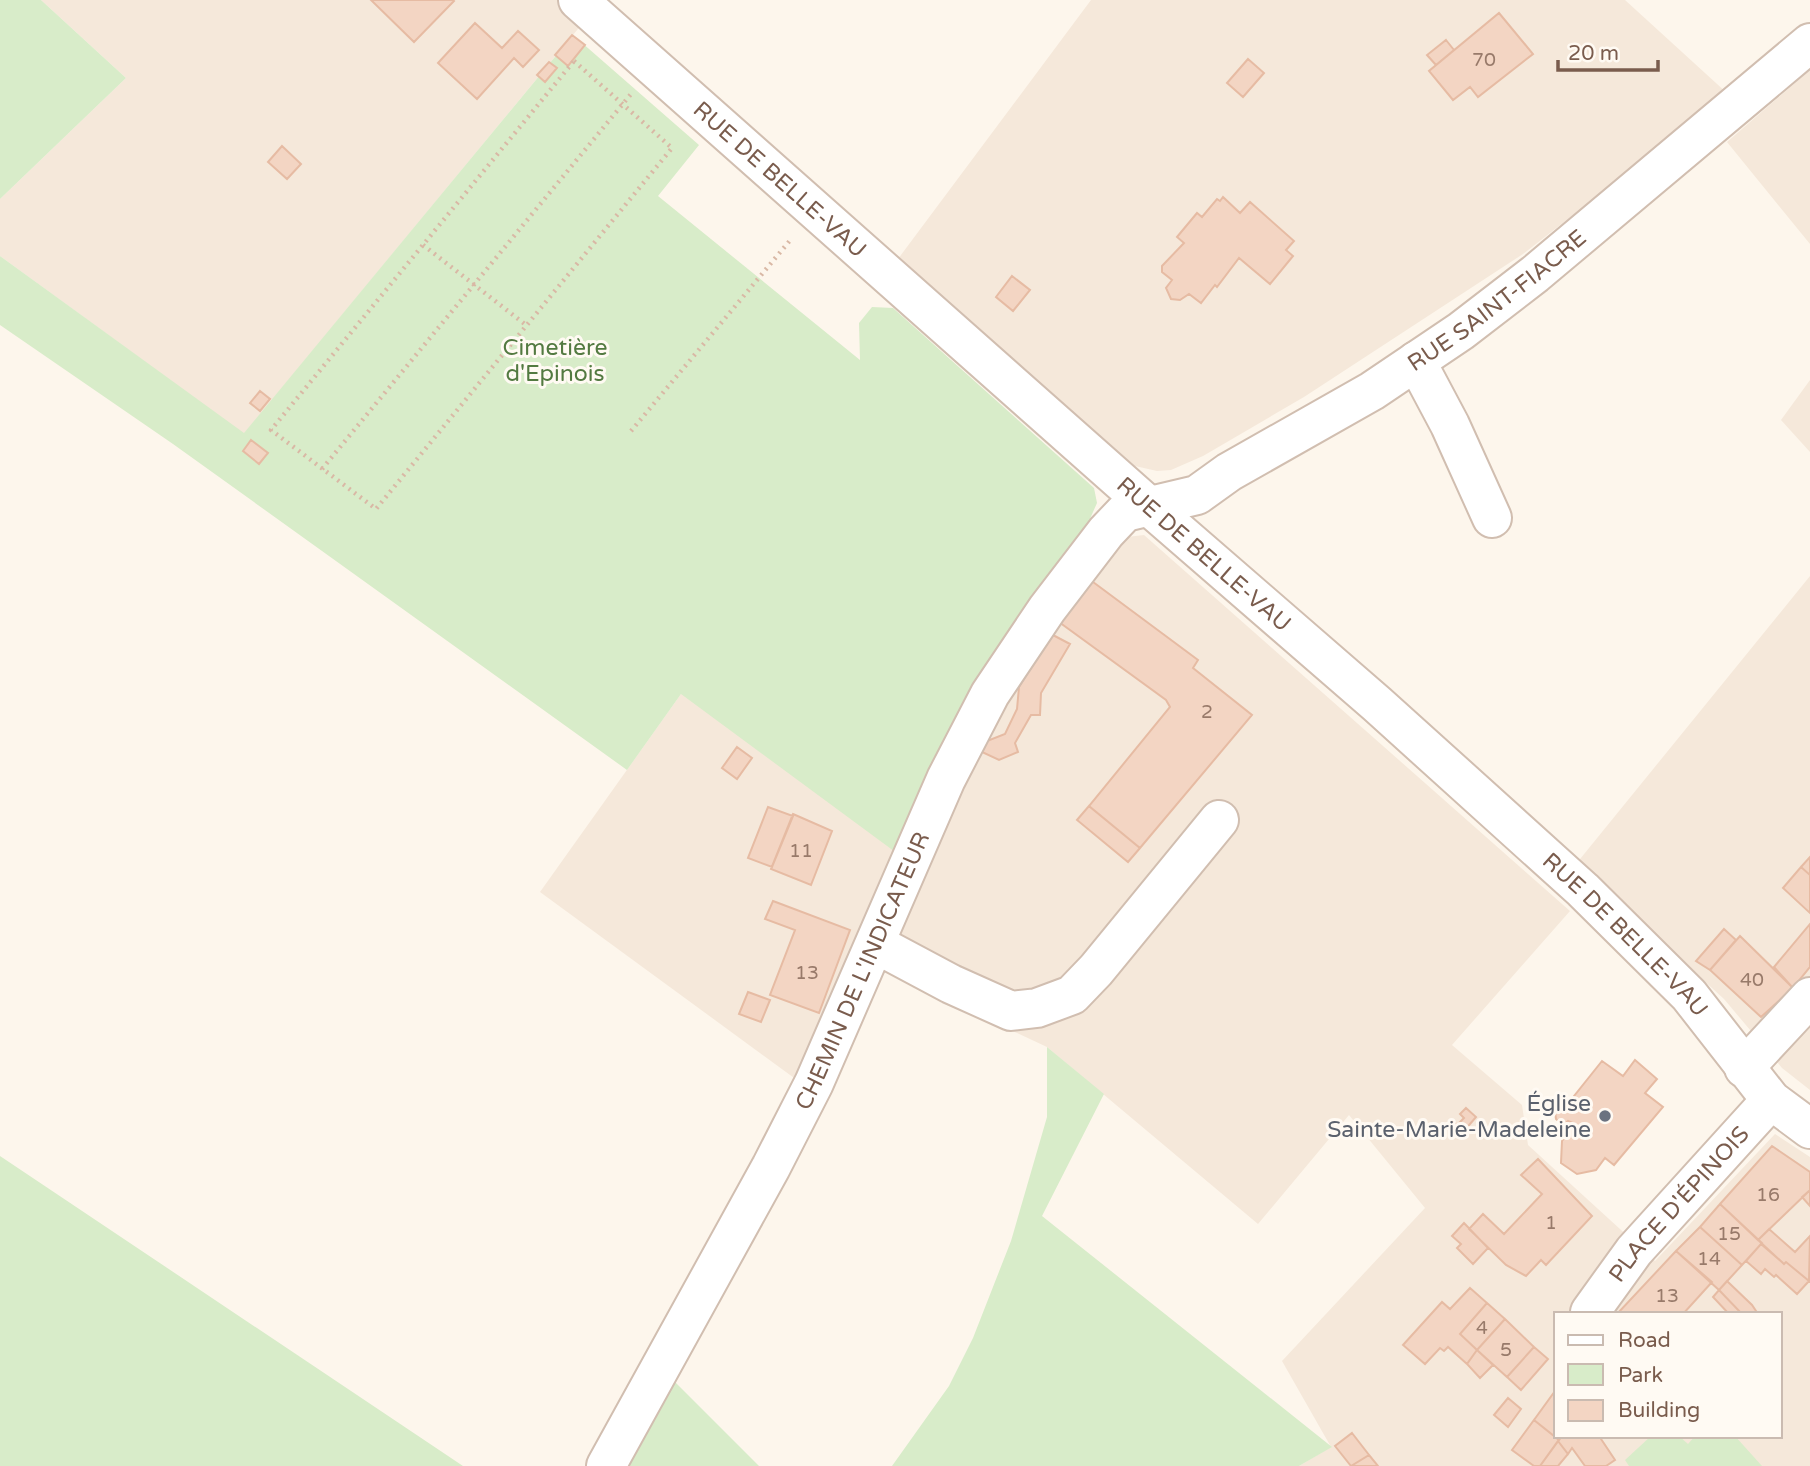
<svg xmlns="http://www.w3.org/2000/svg" width="1810" height="1466" font-family="'Varela Round',sans-serif">
<style>
.residential{fill:#f5e8da;fill-rule:evenodd}
.green{fill:#d8ecc9}
.building{fill:#f3d5c3;stroke:#e6bba3;stroke-width:2}
.lines{fill:none;stroke-linecap:round;stroke-linejoin:round}
.minor-casing{stroke:#d1beb0;stroke-width:42}
.path{stroke:#d9b8a5;stroke-width:4.5;stroke-dasharray:2 5;stroke-linecap:butt}
.minor{stroke:#fff;stroke-width:38}
.worship-dot{fill:#6b7280;stroke:#fffaf3;stroke-width:2.5}
.labels{text-anchor:middle;stroke-width:6;stroke-linejoin:round;paint-order:stroke}
.number-label{font-size:19px;fill:#987a6a}
.street-label{font-size:23px;fill:#7a5c4d;stroke:#fffaf3}
.park-label{font-size:23px;fill:#537a41;stroke:#fffaf3}
.worship-label{font-size:23px;fill:#5b616d;stroke:#fffaf3;text-anchor:end}
</style>
<rect width="100%" height="100%" fill="#fdf6ec"/>
<path class="residential" d="M41 0H557L582 24 244 434 0 256V199L126 78Z
M1091 0H1625L1728 94 1523 254 1304 397 1203 456 1171 470 1157 471 1135 466 895 263Z
M1810 70V244L1727 142Z
M1810 380V452L1781 420Z
M1144 535 1570 911 1452 1045 1522 1105 1528 1145 1655 1261 1775 1134 1810 1157V1466H1299L1331 1447 1282 1361 1425 1208 1349 1115 1258 1224 1047 1047 882 970 801 1083 540 892 681 694 1084 542ZM1556 1314H1780V1436H1556Z
M1810 576V1090L1782 1068 1724 999 1576 864Z"/>
<path class="green" d="M0 0H41L126 78 0 199Z
M573 35 699 145 658 196 860 360 859 323 872 307 893 308 1094 488 1097 503 1085 530 902 857 681 694 627 770 173 444 0 325V256L244 433Z
M1047 1047 1104 1094 1042 1216 1332 1447 1299 1466H892L949 1386 973 1338 1011 1241 1047 1117Z
M0 1156 463 1466H0Z
M669 1376 759 1466H620Z
M1651 1436H1679L1688 1444 1695 1436H1735L1762 1466H1629L1625 1460Z"/>
<path class="building" d="M371 0H453L454 1 414 42Z
M1499 13 1533 54 1478 97 1470 87 1453 100 1429 71Z
M475 23 502 48 518 31 539 50 523 67 514 58 477 99 438 63Z
M572 35 585 45 568 66 555 55Z
M1446 40 1454 50 1436 65 1427 55Z
M1248 59 1264 73 1243 97 1227 83Z
M549 62 557 68 545 82 537 75Z
M282 146 301 164 287 179 268 162Z
M1223 197 1240 213 1250 202 1294 241 1286 250 1293 256 1270 284 1239 258 1217 287 1215 285 1201 303 1189 294 1180 300 1171 299 1166 288 1172 280 1162 272V266L1184 243 1177 237 1197 213 1202 217 1217 199 1220 201Z
M1012 276 1030 290 1013 311 996 297Z
M260 391 270 399 260 411 250 403Z
M251 440 268 453 259 464 243 451Z
M1089 579 1198 660 1193 668 1252 715 1140 848 1089 806 1170 707 1166 700 1059 622Z
M1051 634 1070 644 1041 693 1040 715H1031L1015 743 1018 752 999 760 982 752 987 741 1005 734 1017 709 1019 687Z
M737 747 752 758 737 779 722 768Z
M1089 806 1140 848 1128 862 1077 820Z
M768 807 793 816 772 867 748 858Z
M793 814 832 831 811 885 771 869Z
M1810 857V875L1801 867Z
M1801 867 1810 875V913L1783 888Z
M773 901 850 930 819 1013 770 995 795 930 765 919Z
M1810 924V967L1793 988 1774 967Z
M1724 929 1736 940 1710 970 1696 961Z
M1740 936 1793 988 1761 1017 1710 970Z
M748 992 770 1000 761 1022 739 1014Z
M1635 1060 1657 1079 1645 1093 1663 1107 1614 1165 1605 1158 1596 1170 1577 1174 1561 1163 1562 1141 1575 1124 1568 1121 1563 1125 1556 1119 1555 1112 1560 1104 1566 1106 1602 1061 1623 1076Z
M1466 1108 1476 1117 1458 1138 1447 1128 1453 1121 1457 1125 1464 1118 1460 1114Z
M1772 1146 1810 1172V1190L1758 1240 1720 1204Z
M1538 1159 1592 1216 1546 1265 1541 1260 1526 1276 1506 1265 1469 1229 1483 1214 1504 1234 1542 1194 1521 1175Z
M1810 1190V1206L1802 1197Z
M1720 1204 1762 1243 1742 1265 1700 1227Z
M1464 1223 1488 1248 1473 1264 1457 1248 1461 1244 1452 1236Z
M1700 1227 1742 1265 1719 1290 1676 1251Z
M1769 1229 1795 1252 1810 1236 1809 1281 1786 1262 1784 1264 1758 1240Z
M1761 1244 1784 1264 1786 1262 1809 1281 1797 1294 1776 1275 1774 1277 1765 1269 1761 1274 1746 1261Z
M1676 1251 1712 1282 1683 1314H1617Z
M1727 1281 1752 1305 1758 1314H1742L1719 1290Z
M1470 1288 1487 1303 1460 1334 1477 1350 1467 1364 1448 1347 1444 1351 1440 1348 1425 1364 1403 1345 1442 1302 1450 1309Z
M1719 1290 1742 1314H1729L1713 1297Z
M1487 1303 1505 1319 1477 1350 1460 1334Z
M1505 1319 1534 1347 1507 1377 1477 1350Z
M1534 1347 1548 1359 1521 1390 1507 1377Z
M1477 1350 1493 1365 1480 1378 1467 1364Z
M1555 1391 1556 1436H1562L1559 1440 1534 1420Z
M1508 1398 1521 1409 1508 1427 1494 1415Z
M1534 1420 1559 1440 1540 1466H1534L1512 1450Z
M1352 1433 1369 1455 1351 1466 1335 1446Z
M1562 1436H1599L1615 1460 1606 1466H1585L1572 1448 1568 1454 1558 1441Z
M1558 1441 1568 1454 1558 1466H1540Z
M1369 1455 1378 1466H1350H1351Z"/>
<g class="lines">
<defs>
<g id="minor">
<path id="s1" d="M578 0 1151 508 1377 704 1583 890 1689 995 1771 1100 1810 1129"/>
<path d="M1416 361 1450 425 1492 518"/>
<path d="M876 944 951 984 1011 1011 1037 1008 1072 995 1096 970 1219 820"/>
<path d="M1744 1068 1810 997"/>
<path id="s2" d="M1590 1312 1634 1251 1771 1100"/>
<path id="s3" d="M606 1466 771 1167 814 1083 946 779 990 694 1047 609 1106 532 1125 512 1197 495 1229 472 1372 391 1461 331 1535 274 1810 43"/>
</g>
</defs>
<use href="#minor" class="minor-casing"/>
<path class="path" d="M574 61 672 148 376 509 271 430Z
M423 245 526 325
M631 431 792 238
M322 469 631 94"/>
<use href="#minor" class="minor"/>
</g>
<circle class="worship-dot" cx="1605" cy="1116" r="7"/>
<g class="labels">
<g class="number-label">
<text x="1484" y="66">70</text>
<text x="1207" y="718">2</text>
<text x="801" y="857">11</text>
<text x="807" y="979">13</text>
<text x="1752" y="986">40</text>
<text x="1768" y="1201">16</text>
<text x="1551" y="1229">1</text>
<text x="1729" y="1240">15</text>
<text x="1709" y="1265">14</text>
<text x="1667" y="1302">13</text>
<text x="1482" y="1334">4</text>
<text x="1506" y="1356">5</text>
</g>
<g class="street-label">
<text dy="8" stroke="none"><textPath href="#s1" startOffset="270">RUE DE BELLE-VAU</textPath></text>
<text dy="8" stroke="none"><textPath href="#s3" startOffset="1522">RUE SAINT-FIACRE</textPath></text>
<text dy="8" stroke="none"><textPath href="#s1" startOffset="836">RUE DE BELLE-VAU</textPath></text>
<text dy="8" stroke="none"><textPath href="#s1" startOffset="1404">RUE DE BELLE-VAU</textPath></text>
<text dy="8" stroke="none"><textPath href="#s3" startOffset="558">CHEMIN DE L'INDICATEUR</textPath></text>
<text dy="8" stroke="none"><textPath href="#s2" startOffset="140">PLACE D'ÉPINOIS</textPath></text>
</g>
<g class="park-label">
<text x="555" y="355">Cimetière<tspan x="555" dy="26">d'Epinois</tspan></text>
</g>
<g class="worship-label">
<text x="1591" y="1111">Église<tspan x="1591" dy="26">Sainte-Marie-Madeleine</tspan></text>
</g>
</g>
<rect x="1554" y="1312" width="228" height="126" fill="#fffaf3" stroke="#cabbb1" stroke-width="2"/>
<rect x="1568" y="1335" width="35" height="10" fill="#ffffff" stroke="#cabbb1" stroke-width="2"/>
<text x="1618" y="1347" font-size="21" fill="#7a5c4d">Road</text>
<rect x="1568" y="1364" width="35" height="21" fill="#d8ecc9" stroke="#cabbb1" stroke-width="2"/>
<text x="1618" y="1382" font-size="21" fill="#7a5c4d">Park</text>
<rect x="1568" y="1400" width="35" height="21" fill="#f3d5c3" stroke="#cabbb1" stroke-width="2"/>
<text x="1618" y="1417" font-size="21" fill="#7a5c4d">Building</text>
<path d="M1558 60v10h100v-10" fill="none" stroke="#7a5c4d" stroke-width="3.5"/>
<text x="1568" y="60" font-size="21" fill="#7a5c4d" stroke="#fffaf3" stroke-width="5" paint-order="stroke">20 m</text>
</svg>
